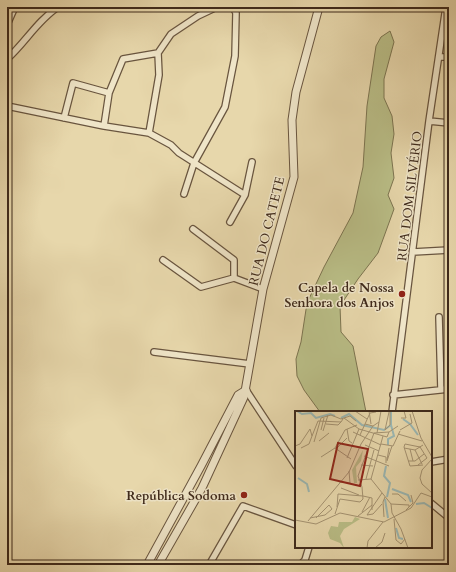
<svg xmlns="http://www.w3.org/2000/svg" width="456" height="572" font-family="Cardo,serif">
<style>
.green{fill:#b9bd86;stroke:#7c7450}
.lines{fill:none;stroke-linecap:round;stroke-linejoin:round}
.minor-casing{stroke:#69553f;stroke-width:8}
.tertiary-casing{stroke:#69553f;stroke-width:9}
.minor{stroke:#efe5c8;stroke-width:5.5}
.tertiary{stroke:#efe5c8;stroke-width:7}
.poi-dot{fill:#8f2418;stroke:#efe5c8;stroke-width:1.5}
.labels{text-anchor:middle;stroke-width:3;stroke-linejoin:round;paint-order:stroke}
.street-label{font-size:13px;fill:#3f2a1b;stroke:#efe5c8}
.poi-label{font-size:13px;font-weight:bold;fill:#3f2a1b;stroke:#efe5c8;text-anchor:end}
.inset-river{fill:none;stroke:#9ab7b3;stroke-width:2}
.inset-road{fill:none;stroke:#a49271;stroke-width:1}
.view{fill:#8f2418;fill-opacity:0.15;stroke:#8f2418;stroke-width:2}
.inset-edge{fill:none;stroke:#3f2a1b;stroke-width:2}
</style>
<rect width="100%" height="100%" fill="#e7d7ab"/>
<filter id="stains"><feTurbulence type="fractalNoise" baseFrequency=".005" numOctaves="4"/><feColorMatrix values="0 0 0 0 .2 0 0 0 0 .09 0 0 0 0 .02 0 0 0 .5 -.17"/></filter>
<radialGradient id="worn" r=".72"><stop offset=".6" stop-color="#630" stop-opacity="0"/><stop offset="1" stop-color="#630" stop-opacity=".3"/></radialGradient>
<path class="green" d="M390 31 394 42 384 79V98L392 116 394 134 391 153 394 178 388 195 394 209 378 253 358 279 340 306 341 332 353 346 366 412H320L304 390 297 376 296 359 301 342 307 303 324 267 353 213 363 167 367 106 376 46 381 37Z"/>
<g class="lines">
<defs>
<path id="minor" d="M7 25 15 7
M439 57H449
M7 59C25 43 37 21 58 7
M7 106 104 126 149 133 171 145 179 153 245 195
M64 118 73 83 109 93 123 59 158 53
M429 121 449 123
M104 126 109 93
M149 133 159 75 158 53 171 34 198 16 217 7
M184 194 194 163 225 107 235 56 236 13 233 7
M230 222 245 195 252 162
M193 229 234 260V278L263 289
M413 252 449 250
M163 260 201 287 234 278
M439 317 441 390
M154 352 250 364
M246 390 296 466
M393 395 449 389
M392 412 429 121 446 7
M431 462 449 459
M431 503 449 518
M209 565 243 506 296 525
M300 565 305 560 309 547"/>
<path id="tertiary" d="M147 565 201 466 238 395 246 390
M158 565 202 488 244 397 263 289 294 177 292 120 296 92 319 7"/>
</defs>
<use href="#minor" class="minor-casing"/>
<use href="#tertiary" class="tertiary-casing"/>
<use href="#minor" class="minor"/>
<use href="#tertiary" class="tertiary"/>
</g>
<g class="poi-dot">
<circle cx="402" cy="294" r="4"/>
<circle cx="244" cy="495" r="4"/>
</g>
<g class="labels">
<g class="street-label">
<text transform="translate(409 196) rotate(-83)" y="5">RUA DOM SILVÉRIO</text>
<text transform="translate(266 231) rotate(-76)" y="5">RUA DO CATETE</text>
</g>
<g class="poi-label">
<text x="394" y="292">Capela de Nossa<tspan x="394" dy="15">Senhora dos Anjos</tspan></text>
<text x="236" y="500">República Sodoma</text>
</g>
</g>
<g transform="translate(295 411)">
<rect width="137" height="137" fill="#e7d7ab"/>
<path d="M68 39 66 50 61 56 62 72H59L57 59ZM60 106 65 108 49 118 45 125 49 137 45 132 35 128 33 122 36 115 43 116 44 111H57Z" fill="#b9bd86"/>
<path class="inset-river" d="M2 0 7 3 16 2 21 7 35 3 40 5M46 7 54 3 67 14 89 19 96 14V0M108 8 115 13 123 24M93 34V28L99 25 96 14M91 55 89 65 95 72 92 86M3 67 12 73 14 81M97 78 113 84 116 91M90 88 93 107M121 93 129 92 137 97M101 117 104 127 108 128"/>
<path class="inset-road" d="M60 0 72 8M74 0 76 13M117 0 126 27 137 46M49 7 64 18 92 26 94 21M106 7H111L109 0M31 13 43 14 46 11M70 13 78 15 84 11M52 18 54 30 57 32M26 19 29 7M90 19 95 14V0M90 19 94 1M105 19 117 12 115 3M28 20 33 4M58 21 86 34M79 22 94 21 103 15M82 22 86 0M103 23 127 30M65 24 75 2 81 1M24 30 34 22M19 31 26 7 36 4 46 8 55 5 61 10M86 33 98 35 105 20M70 34 84 40M0 35 5 33 15 18 17 25 23 10 46 11 48 8M43 36 52 27M109 36 115 55 128 54M109 36 110 33 125 36M6 37 14 33 17 25M40 37 50 19 62 14M40 37 56 48M109 37 120 39 128 34M115 38 118 50M120 39 127 53M83 44 91 46V52M69 45 94 55M26 46 40 37M52 47 64 18M137 48 127 59 125 67 127 73 137 82M92 49 94 37M92 50 97 35M113 50H120L129 43M66 54 78 55M123 54 132 47 125 36M71 68 79 39M76 68 96 93 97 102 106 118 113 137M76 68 88 25M63 69 76 68M44 71 55 72 54 60M46 77 64 84M97 83H103L111 90M96 93 114 94V96M42 96 43 83 68 85 77 87V99M111 99 118 92 116 84M67 101 75 86M40 103 45 88 65 91 68 88 67 76 63 65 79 22M72 104 87 82M72 104 78 103 87 93M63 105 77 94M89 106 88 91 90 86M15 107 30 104 37 98 34 94M21 107 34 94M99 108 101 129 106 133 110 128M0 109 21 113 45 102 89 111 116 97 126 82 137 86M13 110 54 61 66 33 78 15M72 137 73 130 88 111M80 137 87 131 90 122"/>
<path class="view" d="M43 32 73 38 65 75 35 68Z"/>
<rect width="137" height="137" class="inset-edge"/>
</g>
<rect width="456" height="572" fill="none" stroke="#e7d7ab" stroke-width="24"/>
<rect x="8" y="8" width="440" height="556" fill="none" stroke="#3f2a1b" stroke-width="2"/>
<rect x="12" y="12" width="432" height="548" fill="none" stroke="#3f2a1b"/>
<rect width="100%" height="100%" filter="url(#stains)"/>
<rect width="100%" height="100%" fill="url(#worn)"/>
</svg>
